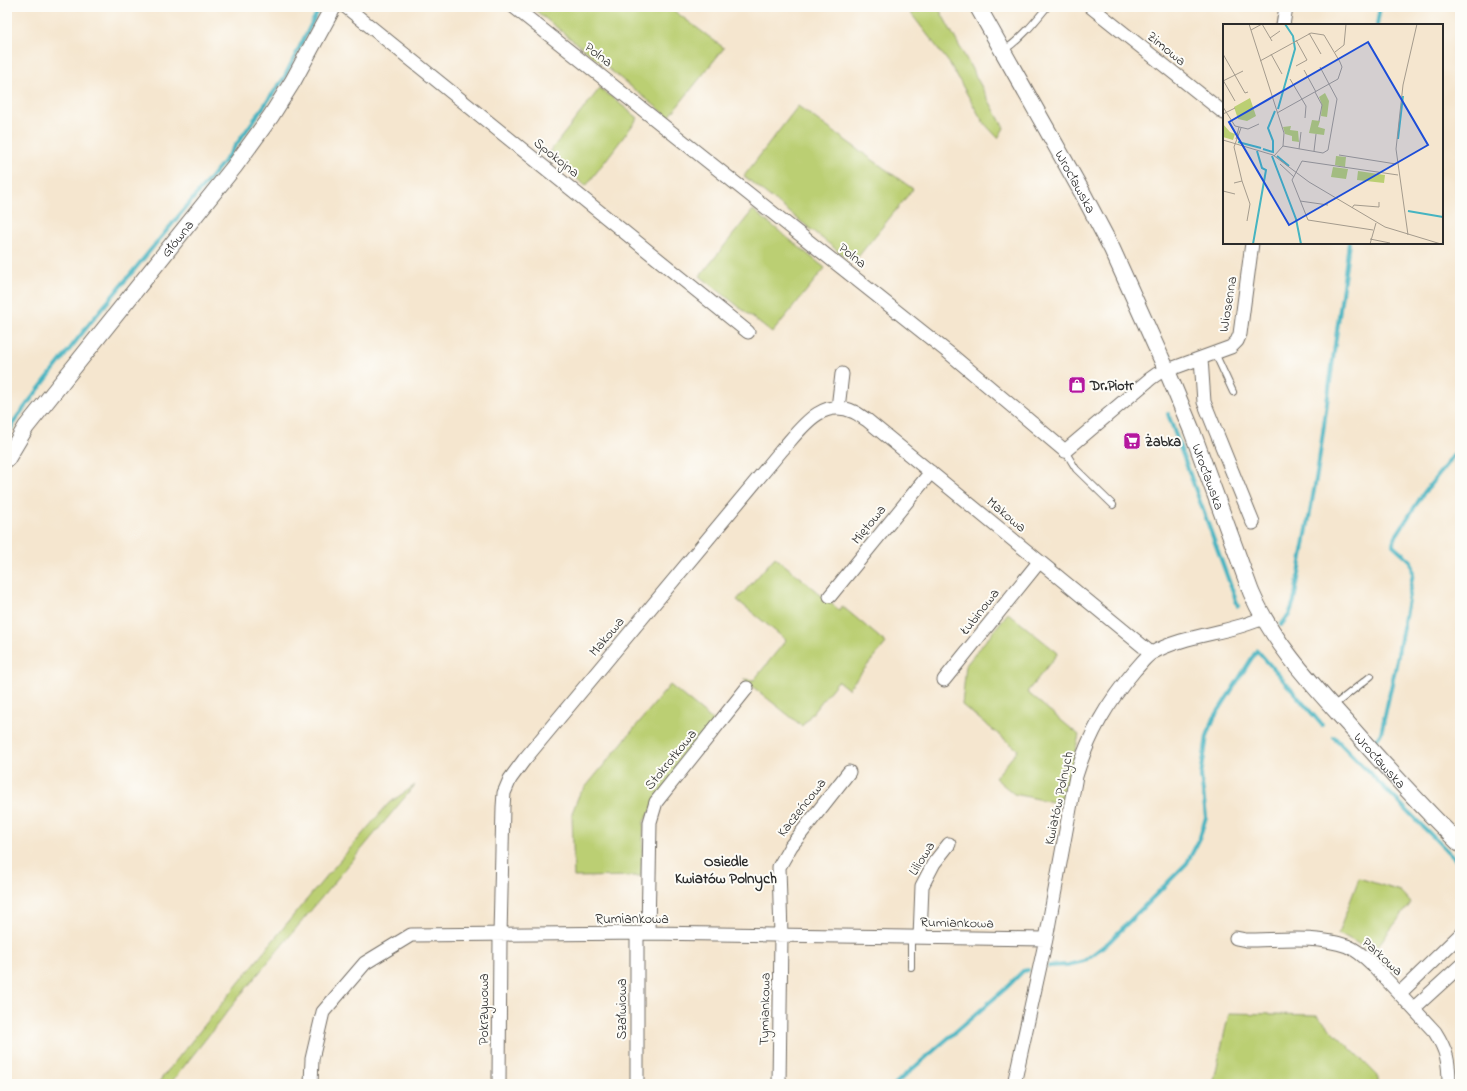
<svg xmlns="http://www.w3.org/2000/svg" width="1467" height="1091" font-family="'Indie Flower',sans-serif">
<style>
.green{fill:#bbcf73;stroke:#737d4f}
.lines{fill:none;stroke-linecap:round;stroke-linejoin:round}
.stream{stroke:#46b4c1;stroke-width:4}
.service-casing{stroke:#726c64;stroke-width:8}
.minor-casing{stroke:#726c64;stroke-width:15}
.tertiary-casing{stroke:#726c64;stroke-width:18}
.service{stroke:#fff;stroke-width:6}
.minor{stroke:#fff;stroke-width:13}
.tertiary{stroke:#fff;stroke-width:16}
.labels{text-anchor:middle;stroke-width:4;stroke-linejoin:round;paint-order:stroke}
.street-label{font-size:14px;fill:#2b2b2b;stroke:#fdfcf7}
.poi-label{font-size:14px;font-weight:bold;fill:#2b2b2b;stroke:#fdfcf7;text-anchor:start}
.neighbourhood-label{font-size:15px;font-weight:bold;fill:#2b2b2b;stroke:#fdfcf7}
.inset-river{fill:none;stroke:#46b4c1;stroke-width:2}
.inset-road{fill:none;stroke:#a49b8d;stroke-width:1}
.view{fill:#1d4ed8;fill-opacity:0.15;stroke:#1d4ed8;stroke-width:2}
.inset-edge{fill:none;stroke:#2b2b2b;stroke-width:2}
</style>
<rect width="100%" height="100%" fill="#fdfcf7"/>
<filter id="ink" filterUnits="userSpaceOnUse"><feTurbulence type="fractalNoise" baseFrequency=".025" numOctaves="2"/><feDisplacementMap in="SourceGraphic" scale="8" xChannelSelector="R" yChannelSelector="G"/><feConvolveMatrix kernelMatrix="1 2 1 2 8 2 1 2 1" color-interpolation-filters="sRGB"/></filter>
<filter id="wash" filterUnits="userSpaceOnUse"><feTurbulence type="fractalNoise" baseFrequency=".012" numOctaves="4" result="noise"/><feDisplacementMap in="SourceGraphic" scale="16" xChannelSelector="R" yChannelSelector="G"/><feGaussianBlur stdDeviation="0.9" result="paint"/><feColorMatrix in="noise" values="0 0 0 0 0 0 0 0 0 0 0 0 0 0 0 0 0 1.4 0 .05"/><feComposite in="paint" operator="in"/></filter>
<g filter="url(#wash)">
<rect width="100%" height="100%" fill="#f5e6cf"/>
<path class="green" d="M531 7H669L724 48 669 117Z
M906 7H938L1004 128 998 138 983 122 950 64Z
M600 88 638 118 586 186 547 155Z
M798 106 913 189 853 263 744 176Z
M753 210 825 268 772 333 700 276Z
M775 557 839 610 842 606 886 643 848 689 838 681 802 726 743 679 754 680 786 640 737 600Z
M1008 613 1058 653 1027 692 1079 735 1063 804 1014 794 995 778 1018 750 962 705 966 665Z
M670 685 715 722 644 821 641 876 574 877 572 813 579 795Z
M415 785 239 997 170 1084H157L297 911 388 804Z
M1359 878 1400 891 1411 903 1373 952 1348 938 1338 934Z
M1229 1013 1317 1015 1378 1076V1084H1213Z"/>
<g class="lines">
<path class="stream" d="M1377 25 1380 7
M1168 414 1238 606
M7 436 17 417 90 323 226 159 284 78 320 7
M1281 625 1289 615 1294 601 1318 468 1349 243
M1334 737 1460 864
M1377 739 1381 733 1396 665 1413 573 1411 561 1393 545 1394 539 1423 494 1460 447
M1049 966 1068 965 1084 961 1109 942 1187 863 1199 840 1206 817 1201 776 1207 736 1214 718 1257 650 1322 725
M895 1084 1005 989 1023 971 1028 970"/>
</g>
</g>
<g filter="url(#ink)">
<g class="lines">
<defs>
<path id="service" d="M1003 51C1020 40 1034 23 1047 7
M1215 353 1233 392
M1065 451 1076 469 1113 505
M1333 706 1371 676
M911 937V967"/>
<path id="minor" d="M346 7 748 332
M514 7 949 353 1065 451 1150 379 1157 374 1231 347 1237 341 1240 334 1252 243
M1091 7 1224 113
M1283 25 1286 7
M1201 358 1204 402 1253 523
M838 408 842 374
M830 596 931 472
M944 680 1039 562
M648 933 650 822 656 802 747 688
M920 937 922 886 934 863 949 844
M1236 938 1246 940C1278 940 1317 935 1347 946 1357 950 1365 957 1372 964L1435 1032C1447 1051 1449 1062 1449 1084
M1400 993 1460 935
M1414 1008 1460 966
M311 1084 312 1059 323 1012 365 963 411 935 648 933 1046 939
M499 1084 500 935 503 807 504 793 510 779 524 760 781 451C800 430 821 396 854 412 859 414 863 418 867 420L1151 653
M637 1084V933
M779 1084 781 935 779 867 791 846 849 772
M1014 1084 1046 939 1076 776C1089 734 1107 703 1135 670 1140 665 1146 656 1152 653 1186 634 1228 634 1263 618"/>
<g id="tertiary">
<path id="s1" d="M978 7 1082 192 1112 249 1167 371 1192 431 1251 592C1273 643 1311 683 1348 724 1384 765 1421 806 1460 844"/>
<path id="s2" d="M7 459 26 427 234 167 271 116 293 81 333 7"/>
</g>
</defs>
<use href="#service" class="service-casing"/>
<use href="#minor" class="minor-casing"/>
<use href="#tertiary" class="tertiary-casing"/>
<use href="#service" class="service"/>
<use href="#minor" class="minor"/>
<use href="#tertiary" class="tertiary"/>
</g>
</g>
<defs>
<symbol id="shop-square" viewBox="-11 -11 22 22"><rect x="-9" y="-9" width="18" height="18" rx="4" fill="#b5179e" stroke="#fdfcf7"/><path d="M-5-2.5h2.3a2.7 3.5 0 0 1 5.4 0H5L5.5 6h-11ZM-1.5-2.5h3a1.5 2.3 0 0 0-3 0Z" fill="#fff"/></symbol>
<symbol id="supermarket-square" viewBox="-11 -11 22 22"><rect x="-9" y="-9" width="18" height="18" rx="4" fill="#b5179e" stroke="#fdfcf7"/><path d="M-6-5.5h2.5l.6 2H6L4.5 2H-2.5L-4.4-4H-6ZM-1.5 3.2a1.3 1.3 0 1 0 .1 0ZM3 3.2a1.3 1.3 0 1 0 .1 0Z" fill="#fff"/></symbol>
</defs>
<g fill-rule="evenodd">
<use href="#shop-square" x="1067" y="375" width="20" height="20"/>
<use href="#supermarket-square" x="1122" y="431" width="20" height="20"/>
</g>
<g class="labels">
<g class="street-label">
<text transform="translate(1167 48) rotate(39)" y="5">Zimowa</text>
<text transform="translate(599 54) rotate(38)" y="5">Polna</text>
<text transform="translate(557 157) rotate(39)" y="5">Spokojna</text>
<text dy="5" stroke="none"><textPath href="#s1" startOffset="200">Wrocławska</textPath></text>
<text dy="5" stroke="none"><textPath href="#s2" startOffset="279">Główna</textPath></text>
<text transform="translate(853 255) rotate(39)" y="5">Polna</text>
<text transform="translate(1227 304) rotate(-81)" y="5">Wiosenna</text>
<text dy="5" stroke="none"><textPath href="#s1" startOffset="524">Wrocławska</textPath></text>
<text transform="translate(1007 514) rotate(40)" y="5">Makowa</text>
<text transform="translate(868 524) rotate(-51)" y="5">Miętowa</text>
<text transform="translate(979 611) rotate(-52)" y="5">Łubinowa</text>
<text transform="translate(606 636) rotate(-50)" y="5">Makowa</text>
<text transform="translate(670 759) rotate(-51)" y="5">Stokrotkowa</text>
<text dy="5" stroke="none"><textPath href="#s1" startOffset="860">Wrocławska</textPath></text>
<text transform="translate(1058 798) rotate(-78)" y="5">Kwiatów Polnych</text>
<text transform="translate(801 807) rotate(-52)" y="5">Kaczeńcowa</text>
<text transform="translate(921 858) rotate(-58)" y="5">Liliowa</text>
<text x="632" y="923">Rumiankowa</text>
<text transform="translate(957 922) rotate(1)" y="5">Rumiankowa</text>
<text transform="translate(1383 956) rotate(42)" y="5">Parkowa</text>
<text transform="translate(483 1009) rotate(-90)" y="5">Pokrzywowa</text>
<text transform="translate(621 1009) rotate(-90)" y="5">Szałwiowa</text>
<text transform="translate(764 1009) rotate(-89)" y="5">Tymiankowa</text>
</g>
<g class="poi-label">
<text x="1090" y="390">Dr.Piotr</text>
<text x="1145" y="446">Żabka</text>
</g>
<g class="neighbourhood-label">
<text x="726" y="866">Osiedle<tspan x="726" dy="17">Kwiatów Polnych</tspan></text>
</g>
</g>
<g transform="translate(1223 24)">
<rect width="220" height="220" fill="#f5e6cf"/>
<path d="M102 69 106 77 104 93 98 92 99 81 96 73ZM27 74 33 92 24 97 15 95 11 83ZM89 96 97 97 95 103 102 105 101 111 86 109ZM0 100 7 108 12 110 10 116 0 113ZM68 102 67 106 75 107 76 118 69 117V112L62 110 60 103ZM113 132 123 133 122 143 112 141ZM110 143 125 145 123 155 108 153ZM135 147 162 151 161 159 134 156Z" fill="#bbcf73"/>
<path class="inset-river" d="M55 85 72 25 70 12 62 0M175 115 180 72M15 118 38 124M40 125 50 128V117L45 104 52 87M49 132 73 195 78 220M54 132 66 142M185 187 220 193M30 220 43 146 39 144 34 127"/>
<path class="inset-road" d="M26 0 61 109 60 122 51 132M39 0 49 17M28 6 39 0M86 9 98 30M47 14 57 7M73 16 84 36 73 42M112 28 121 21 123 0M0 30 22 69 25 68M48 30 59 50M37 37 88 9 101 11 117 38 119 43 115 55 54 89M81 46 93 68M67 55 83 82 82 94M0 56 12 77M0 57 20 47M92 68 99 81 96 97M0 83 12 102 25 105 36 100M0 90 12 84M18 104 11 123 19 157M13 115 16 103M0 116 50 131 86 158 162 203 218 220M60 122 100 129 105 126 114 75 97 43M76 125 78 108M91 127 93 110M116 131 173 140M57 140 71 153M11 159 19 157 27 180 24 197M0 167 12 170M77 177 105 181M129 184 131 181 156 183V178M150 206 85 196 69 156 79 137 175 151M185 211 173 125 180 61 194 0M147 215 167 219M147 220 153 199"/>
<path class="view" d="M145 18 205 121 66 201 6 98Z"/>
<rect width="220" height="220" class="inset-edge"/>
</g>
<rect width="1467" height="1091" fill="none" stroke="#fdfcf7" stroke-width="24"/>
</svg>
